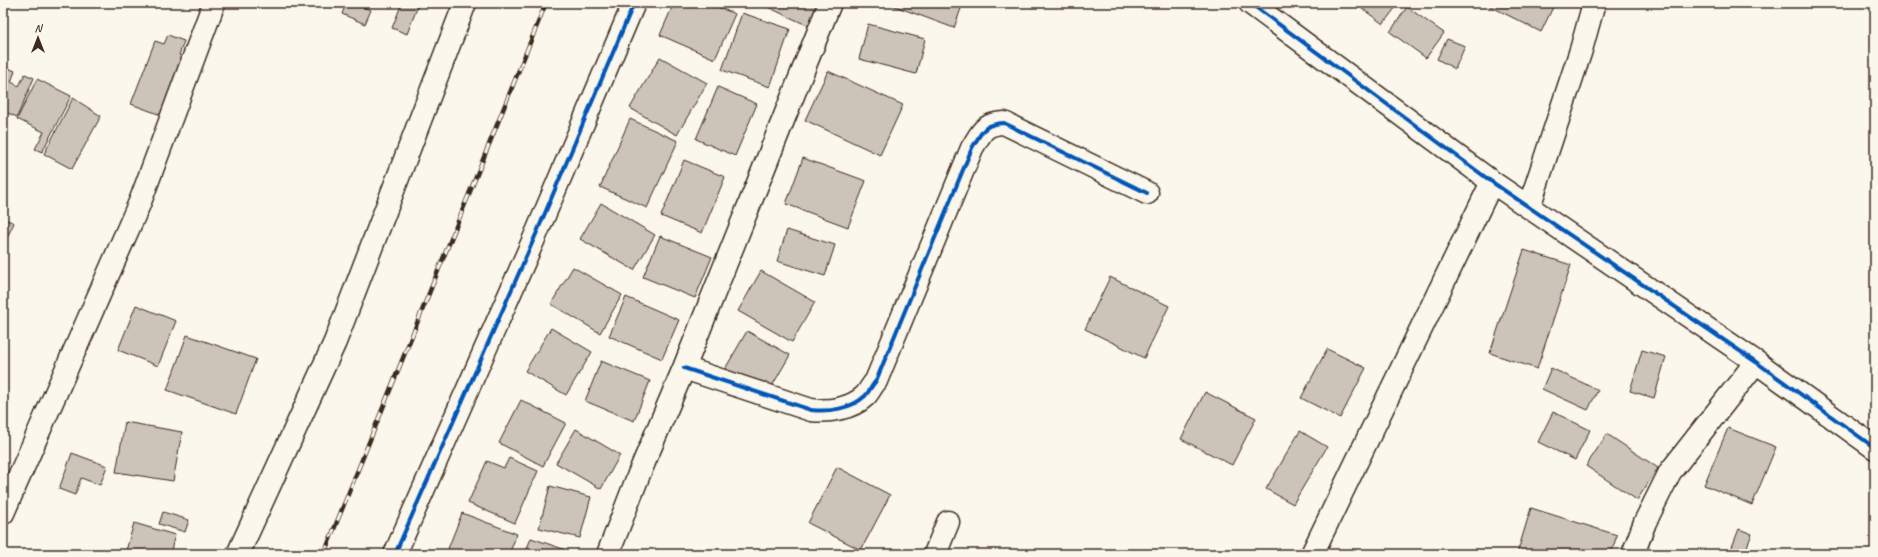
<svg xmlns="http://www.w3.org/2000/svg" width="1878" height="557" font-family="Caveat,sans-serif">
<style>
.building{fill:#ccc4b9;stroke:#3b2a1e}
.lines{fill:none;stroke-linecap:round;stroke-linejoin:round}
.street-casing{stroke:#3b2a1e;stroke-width:25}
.street{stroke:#fbf7ec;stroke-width:22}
.rail-casing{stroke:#3b2a1e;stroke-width:4.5}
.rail{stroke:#fbf7ec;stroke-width:3;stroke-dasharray:9;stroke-linecap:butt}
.cycleway-casing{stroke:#fbf7ec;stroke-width:6}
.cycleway{stroke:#0057b8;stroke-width:4}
</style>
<rect width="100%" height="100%" fill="#fbf7ec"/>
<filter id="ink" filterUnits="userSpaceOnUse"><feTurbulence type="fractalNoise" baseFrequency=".025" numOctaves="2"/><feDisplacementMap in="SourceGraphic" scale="8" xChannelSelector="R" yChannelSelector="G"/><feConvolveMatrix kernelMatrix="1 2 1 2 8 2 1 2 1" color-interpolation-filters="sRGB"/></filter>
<g filter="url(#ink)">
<path class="building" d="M346 3H352L371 10 365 24 342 14Z
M402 3H419L407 34 392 28Z
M674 3H708L735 14 715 59 660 35Z
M759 3H826L811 27Z
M890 3H963L954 28 889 4Z
M1363 3H1399L1383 24 1360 7Z
M1484 3H1555L1541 32Z
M1407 7 1444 33 1426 58 1390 32Z
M742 13 790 29 770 87 722 70Z
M868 24 925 39 916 74 859 59Z
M168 35 184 41 179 55 184 57 161 115 131 104 155 41 164 44Z
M1447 39 1465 46 1455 69 1437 59Z
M660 57 707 83 677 135 630 108Z
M3 66 15 71 11 82 19 86 25 74 34 78 17 117 3 111Z
M828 71 903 105 880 155 805 120Z
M37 79 71 96 42 152 35 149 44 132 17 119Z
M718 87 757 104 735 156 696 139Z
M73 98 101 116 72 169 44 154Z
M630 119 678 141 647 208 600 187Z
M803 158 866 181 848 227 786 204Z
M684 160 725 177 702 233 661 216Z
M601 203 655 235 634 270 580 239Z
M3 218 14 223 3 246Z
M787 230 835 245 825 276 777 261Z
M660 236 712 257 695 298 643 277Z
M1524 250 1571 265 1537 369 1490 353Z
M573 267 622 295 600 333 551 304Z
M761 271 815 302 792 342 738 311Z
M1110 277 1169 306 1144 358 1085 329Z
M626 297 679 320 662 359 609 336Z
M136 305 176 321 158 366 118 350Z
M551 328 592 352 566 395 525 371Z
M747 331 790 355 768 393 725 369Z
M187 335 256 359 236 414 167 390Z
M1327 349 1366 368 1340 418 1301 398Z
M1642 350 1666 357 1654 398 1630 391Z
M601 361 650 381 634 421 585 401Z
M1551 368 1598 390 1588 410 1542 389Z
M1205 392 1256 418 1232 465 1181 439Z
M521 400 566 423 543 466 499 443Z
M1553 412 1590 430 1575 460 1538 442Z
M125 422 182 432 173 481 116 472Z
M1728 428 1776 447 1752 505 1704 485Z
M576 429 620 455 601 489 556 463Z
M1300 431 1327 447 1293 504 1266 489Z
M1607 434 1658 468 1637 500 1586 466Z
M72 453 107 466 100 485 81 478 75 495 59 489Z
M509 458 538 471 515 523 468 503 487 461 504 468Z
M837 467 890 495 861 550 808 523Z
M550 486 591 497 580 538 539 528Z
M1531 508 1617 535 1611 554H1517Z
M163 512 189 520 185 532 159 524Z
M462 513 517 534 509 554H446Z
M134 523 175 535 170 554H125Z
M1739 529 1752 534 1744 554 1730 552Z
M531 538 569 551 568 554H525Z"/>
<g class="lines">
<defs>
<path id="street" d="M1250 3 1492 182 1756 362 1875 448
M1529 207 1581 50 1594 3
M684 368 811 410C829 412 851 409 865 396 869 392 872 385 876 381L972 148C982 132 983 124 1004 123L1147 193
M3 513 140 202 214 3
M238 554 335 342 465 3
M395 554 537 232 634 3
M608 554 639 474 684 368 830 3
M935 554 948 522
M1312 554 1492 182
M1633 554 1645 522 1670 472 1756 362"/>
</defs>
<use href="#street" class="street-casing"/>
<use href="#street" class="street"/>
<defs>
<path id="rail" d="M324 554 546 3"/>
</defs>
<use href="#rail" class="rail-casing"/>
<use href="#rail" class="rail"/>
<defs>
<path id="cycleway" d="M1250 3 1492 182 1756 362 1875 448
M684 368 811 410C829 412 851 409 865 396 869 392 872 385 876 381L972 148C982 132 983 124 1004 123L1147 193
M395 554 537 232 634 3"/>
</defs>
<use href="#cycleway" class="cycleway-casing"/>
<use href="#cycleway" class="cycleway"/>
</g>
</g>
<rect width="1878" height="557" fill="none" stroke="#fbf7ec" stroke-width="16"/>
<rect x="8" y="8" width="1862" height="541" fill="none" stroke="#3b2a1e" stroke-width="1.5" filter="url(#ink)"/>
<g transform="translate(38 38)" stroke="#fbf7ec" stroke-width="3" paint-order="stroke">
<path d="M0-3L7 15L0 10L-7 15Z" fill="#3b2a1e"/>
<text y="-6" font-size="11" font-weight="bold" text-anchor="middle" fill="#3b2a1e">N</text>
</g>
</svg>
